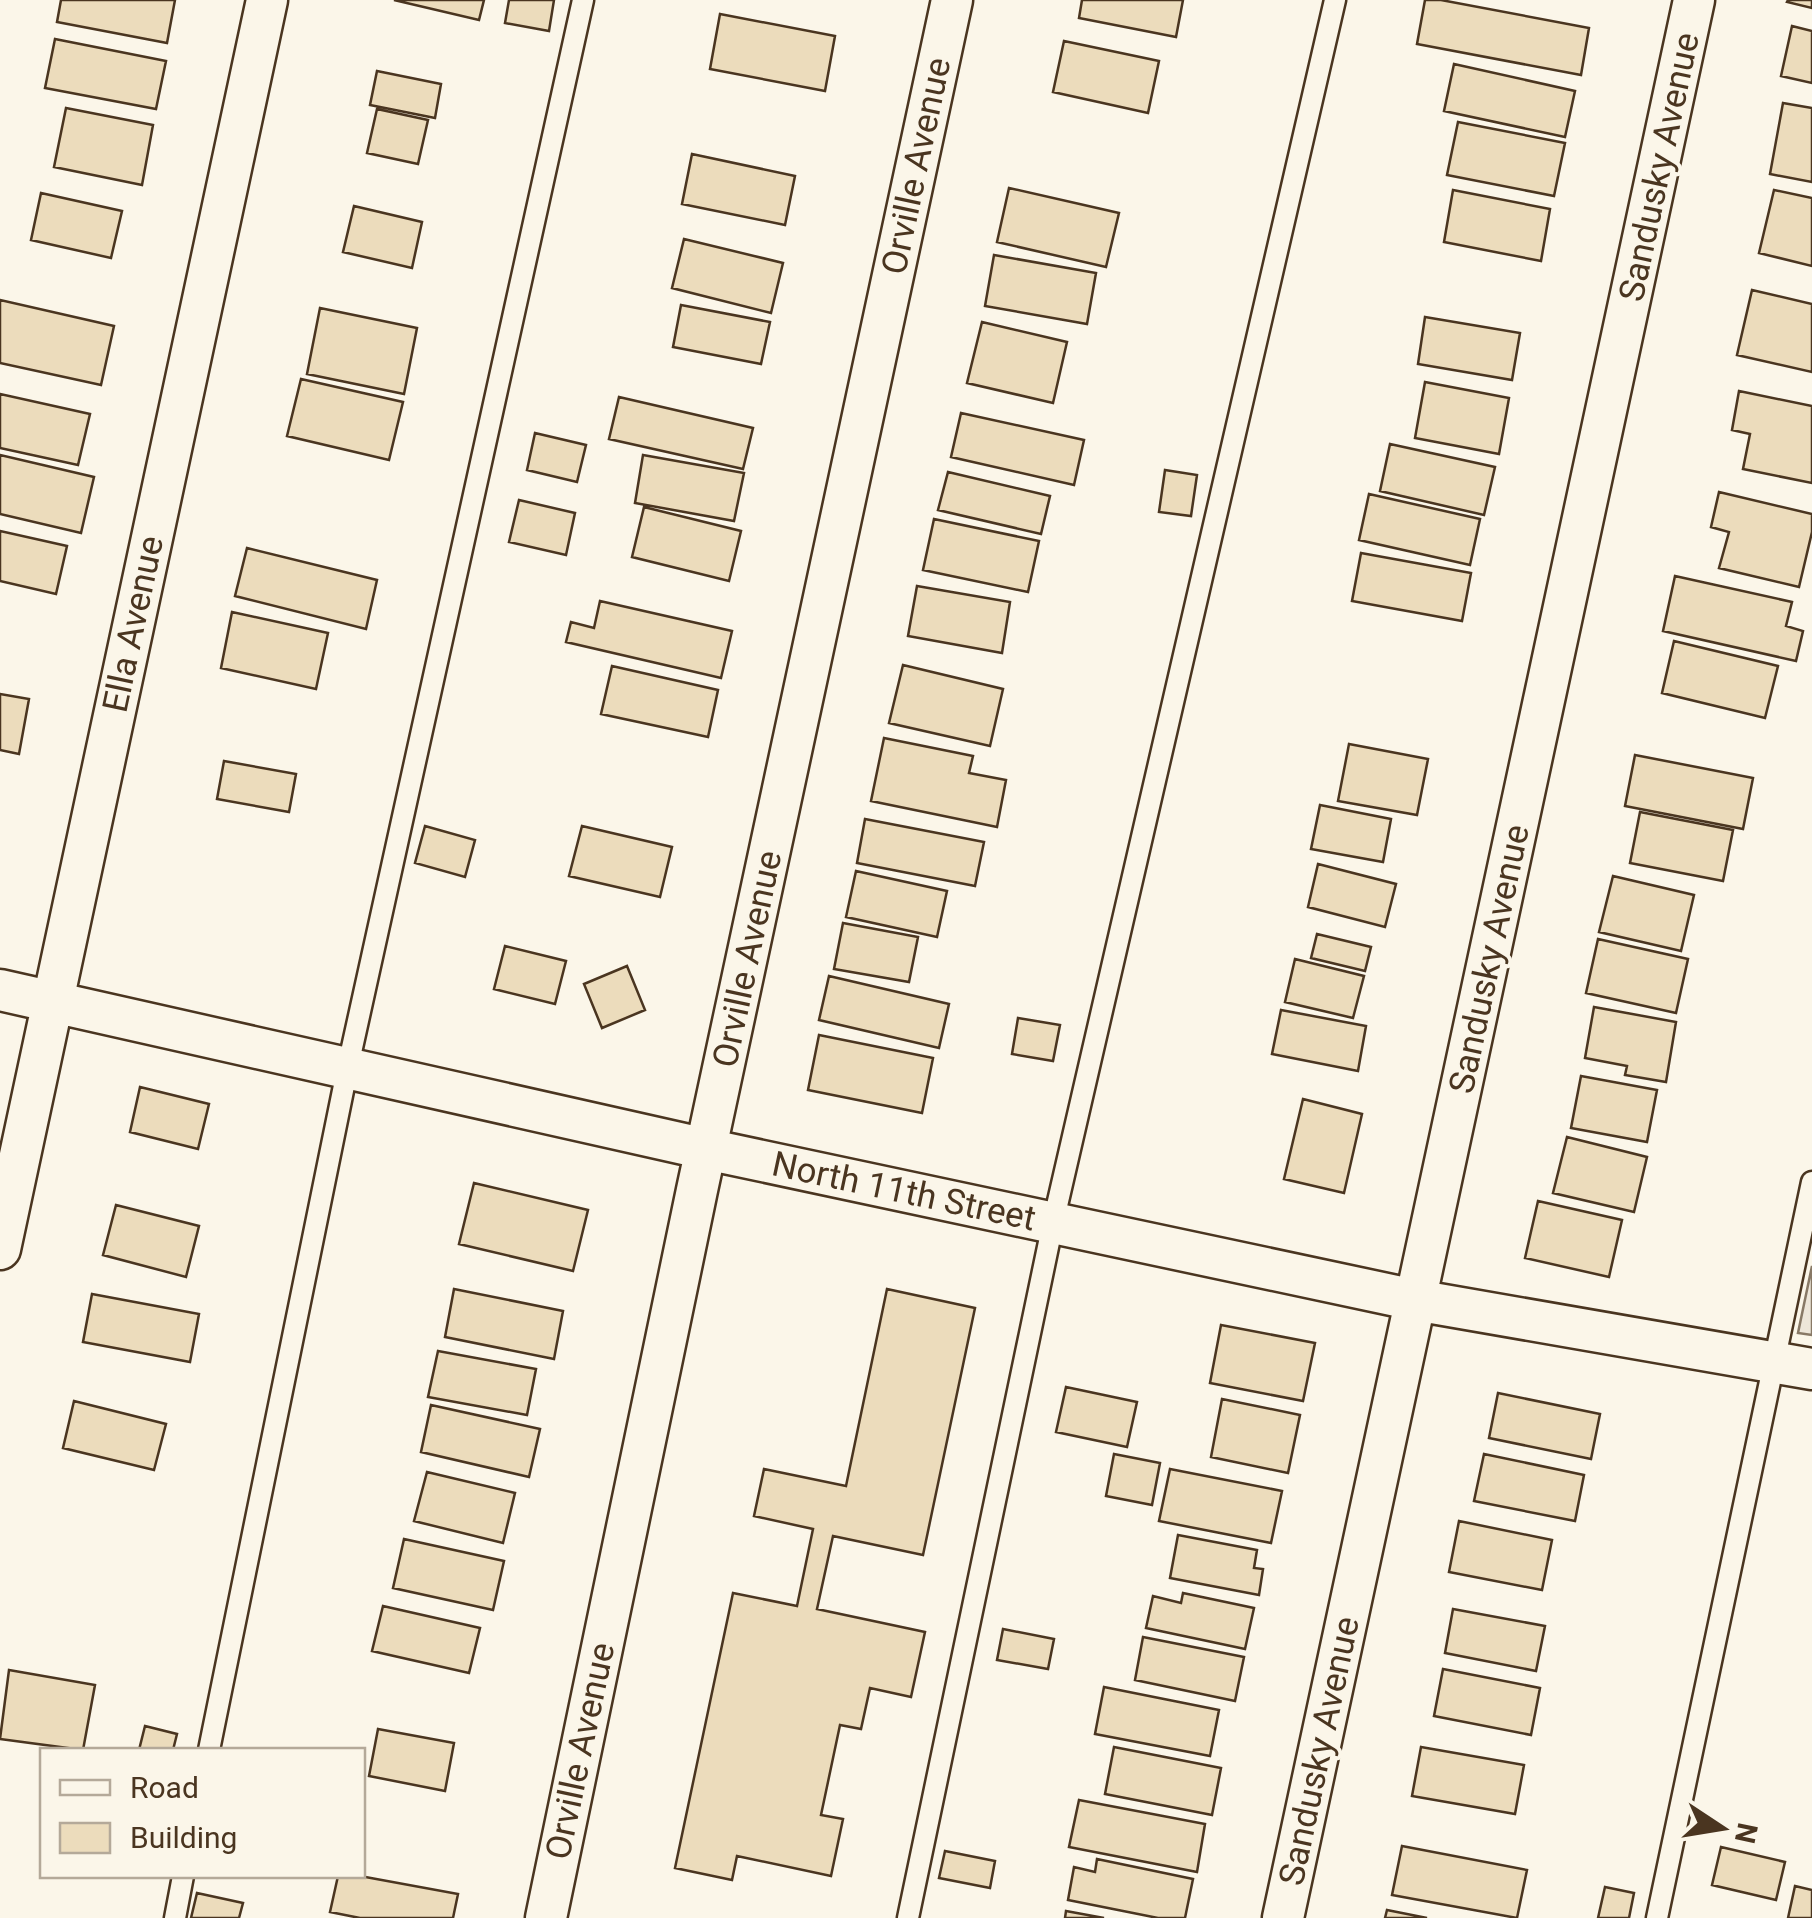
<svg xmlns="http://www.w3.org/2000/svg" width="1812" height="1918" font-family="Roboto,sans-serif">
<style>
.green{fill:#ede6d9;stroke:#887966;stroke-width:2.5}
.building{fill:#ecdcbc;stroke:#4a3520;stroke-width:2.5}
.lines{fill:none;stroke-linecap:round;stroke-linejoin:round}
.lane-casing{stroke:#4a3520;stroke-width:25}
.street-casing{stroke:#4a3520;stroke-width:45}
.lane{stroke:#fbf6e9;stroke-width:20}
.street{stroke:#fbf6e9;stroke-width:40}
.labels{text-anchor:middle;stroke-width:8;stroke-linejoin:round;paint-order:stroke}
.street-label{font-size:35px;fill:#4a3520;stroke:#fbf6e9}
</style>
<rect width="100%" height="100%" fill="#fbf6e9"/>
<path class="green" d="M1812 1266V1335L1798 1333Z"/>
<path class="building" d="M61 0H175L167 43 57 22Z
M394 0H484L479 20Z
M509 0H554L549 31 505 23Z
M1082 0H1183L1176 37 1079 18Z
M1425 0H1441L1589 28 1581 75 1417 44Z
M1788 0H1812V8L1787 2Z
M720 14 835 36 825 91 710 69Z
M1792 26 1812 31V83L1781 76Z
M55 39 166 61 156 109 45 88Z
M1064 41 1159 61 1148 113 1053 92Z
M1454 64 1575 91 1565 137 1444 111Z
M377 71 441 84 435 118 370 105Z
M1783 103 1812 108V182L1770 174Z
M66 108 153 125 142 185 54 167Z
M377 109 428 120 418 164 367 153Z
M1458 122 1565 143 1554 196 1447 175Z
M692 154 795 176 785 225 682 204Z
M1009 188 1119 213 1106 267 997 242Z
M1453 190 1550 209 1541 261 1444 242Z
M1774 190 1812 198V266L1759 253Z
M41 193 122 211 111 258 31 240Z
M354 206 422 222 412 268 343 252Z
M684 239 783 263 771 313 672 288Z
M994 255 1096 273 1087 324 985 306Z
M1752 290 1812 304V372L1737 355Z
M0 300 114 326 101 385 0 363Z
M681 305 770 322 761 364 673 347Z
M320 308 417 328 404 394 307 374Z
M1425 317 1520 333 1512 380 1418 364Z
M982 322 1067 342 1053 403 967 383Z
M301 379 403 402 389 460 287 436Z
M1425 382 1509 398 1499 454 1415 438Z
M1739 391 1812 406V483L1743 469 1750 434 1732 430Z
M0 394 90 414 78 465 0 448Z
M619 397 753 428 743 469 609 439Z
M961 413 1084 440 1074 485 951 457Z
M535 433 586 445 577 482 527 470Z
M1390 444 1495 467 1484 515 1380 491Z
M0 455 94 477 81 533 0 514Z
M643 455 744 473 734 521 635 503Z
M1165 470 1197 475 1191 516 1159 512Z
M948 472 1050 496 1041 534 938 510Z
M1719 492 1812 514V532L1799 587 1719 568 1729 532 1711 527Z
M1369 494 1480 519 1470 565 1359 540Z
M519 500 575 513 566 555 509 542Z
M644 507 741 531 729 581 632 557Z
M934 519 1039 541 1028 592 923 570Z
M0 531 67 546 56 594 0 581Z
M247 548 377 580 366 629 235 596Z
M1361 553 1471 573 1462 621 1352 601Z
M1675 576 1792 602 1786 626 1803 631 1796 661 1663 631Z
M917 586 1010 602 1002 653 908 636Z
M600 601 732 631 721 678 566 642 571 622 594 628Z
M232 612 328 633 316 689 221 668Z
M1674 641 1778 666 1765 718 1662 693Z
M903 665 1003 689 990 746 889 723Z
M612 666 718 690 708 737 601 714Z
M0 694 29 699 19 754 0 750Z
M884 738 973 756 969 773 1006 780 997 827 871 801Z
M1349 744 1428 759 1417 815 1338 801Z
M1635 755 1753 778 1743 829 1625 806Z
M224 761 296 774 289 812 217 799Z
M1320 805 1391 819 1383 862 1311 849Z
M1640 812 1733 830 1723 881 1630 863Z
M865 819 984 842 975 886 857 863Z
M425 826 475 840 465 877 415 863Z
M582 826 672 847 660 897 569 876Z
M1318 864 1396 884 1385 927 1308 907Z
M856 871 947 891 937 937 846 917Z
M1613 876 1694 895 1681 951 1599 932Z
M843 923 918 937 909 982 834 969Z
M1317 934 1371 947 1365 971 1311 958Z
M1598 939 1688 959 1676 1013 1586 993Z
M505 946 566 961 555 1004 494 989Z
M1295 959 1364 976 1353 1018 1285 1002Z
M627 966 645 1010 602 1028 584 984Z
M829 976 949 1004 939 1048 819 1020Z
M1594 1007 1676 1022 1666 1082 1625 1075 1627 1066 1585 1058Z
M1281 1010 1366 1026 1358 1071 1272 1054Z
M1018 1018 1060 1025 1053 1061 1012 1054Z
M819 1035 933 1058 922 1113 808 1090Z
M1581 1076 1657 1090 1647 1142 1571 1128Z
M140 1087 209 1104 198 1149 130 1132Z
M1303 1099 1362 1114 1344 1193 1284 1179Z
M1567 1137 1647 1157 1634 1212 1553 1193Z
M474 1183 588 1210 573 1271 459 1244Z
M1538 1201 1622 1220 1609 1277 1525 1258Z
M116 1205 199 1226 186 1277 103 1255Z
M454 1289 563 1311 554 1359 445 1337Z
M887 1289 975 1308 923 1555 833 1536 817 1609 925 1632 911 1697 870 1688 861 1729 840 1725 821 1815 843 1819 831 1876 737 1856 732 1880 675 1868 733 1593 797 1606 813 1529 754 1516 764 1469 846 1486Z
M92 1294 199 1314 190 1362 83 1342Z
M1221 1325 1315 1343 1303 1401 1210 1383Z
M438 1351 536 1369 527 1415 428 1397Z
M1066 1387 1137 1402 1127 1447 1056 1432Z
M1498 1393 1600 1414 1591 1459 1489 1438Z
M1222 1399 1300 1415 1288 1473 1211 1457Z
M74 1401 166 1424 154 1470 63 1448Z
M431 1405 540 1429 529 1477 421 1452Z
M1114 1454 1160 1463 1152 1505 1106 1496Z
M1484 1454 1584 1475 1575 1521 1474 1501Z
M1170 1469 1282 1491 1271 1543 1159 1521Z
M427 1472 515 1493 503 1543 414 1521Z
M1459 1521 1552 1540 1542 1590 1449 1572Z
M1178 1535 1257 1550 1254 1568 1263 1569 1259 1595 1170 1578Z
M404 1539 504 1561 493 1610 393 1588Z
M1183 1593 1254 1608 1245 1649 1146 1628 1153 1596 1181 1603Z
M383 1606 480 1628 469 1673 372 1651Z
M1453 1609 1545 1626 1536 1671 1445 1653Z
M1003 1629 1054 1639 1048 1669 997 1660Z
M1143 1637 1244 1657 1235 1701 1135 1680Z
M1443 1669 1540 1688 1531 1735 1434 1716Z
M9 1670 95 1685 83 1750 0 1739Z
M1104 1687 1219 1710 1210 1756 1095 1734Z
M145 1726 177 1734 173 1750H139Z
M378 1729 454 1743 445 1791 369 1776Z
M1114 1747 1221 1768 1212 1815 1105 1794Z
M1421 1747 1524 1765 1515 1814 1412 1796Z
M1079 1800 1205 1824 1197 1872 1069 1847Z
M1402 1846 1527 1870 1517 1918 1392 1895Z
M1721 1847 1785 1862 1776 1900 1712 1885Z
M945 1851 995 1861 990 1888 939 1878Z
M1097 1859 1193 1879 1185 1918H1158L1068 1900 1074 1867 1095 1872Z
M338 1876H360L458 1894 453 1918H360L330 1912Z
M1795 1886 1812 1890V1918H1788Z
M1605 1887 1634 1893 1629 1918H1598Z
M197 1893 243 1903 239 1918H191Z
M1387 1910 1427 1918H1385Z
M1066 1911 1104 1918H1065Z"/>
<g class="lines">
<defs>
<path id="lane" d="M209 1750 348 1066 583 0
M175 1918 183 1876
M908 1918 1053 1223 1335 0
M1657 1918 1812 1182"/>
<path id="street" d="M0 990 706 1149 1415 1300 1812 1369
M0 1249 267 0
M546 1918 697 1190 952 0
M1283 1918 1694 0"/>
</defs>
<use href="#lane" class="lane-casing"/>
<use href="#street" class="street-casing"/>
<use href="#lane" class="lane"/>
<use href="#street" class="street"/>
</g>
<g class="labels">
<g class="street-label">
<text transform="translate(916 166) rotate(-78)" y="12">Orville Avenue</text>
<text transform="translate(1659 167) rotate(-78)" y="12">Sandusky Avenue</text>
<text transform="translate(133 624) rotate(-78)" y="12">Ella Avenue</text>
<text transform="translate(747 959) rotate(-78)" y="12">Orville Avenue</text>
<text transform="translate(1489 959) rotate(-78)" y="12">Sandusky Avenue</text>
<text transform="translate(904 1191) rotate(12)" y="12">North 11th Street</text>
<text transform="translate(580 1751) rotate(-78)" y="12">Orville Avenue</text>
<text transform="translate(1319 1751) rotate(-78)" y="12">Sandusky Avenue</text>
</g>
</g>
<rect x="40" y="1748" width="325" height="130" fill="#fbf6e9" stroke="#b4a999" stroke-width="2.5"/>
<rect x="60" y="1780" width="50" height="15" fill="#fbf6e9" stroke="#b4a999" stroke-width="2.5"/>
<text x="130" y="1798" font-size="30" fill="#4a3520">Road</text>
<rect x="60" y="1823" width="50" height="30" fill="#ecdcbc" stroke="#b4a999" stroke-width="2.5"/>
<text x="130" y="1848" font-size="30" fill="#4a3520">Building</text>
<g transform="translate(1722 1828) rotate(102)" stroke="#fbf6e9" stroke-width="8" paint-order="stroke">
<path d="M0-8L18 38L0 25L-18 38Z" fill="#4a3520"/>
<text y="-15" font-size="28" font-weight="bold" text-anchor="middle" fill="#4a3520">N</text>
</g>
</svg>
